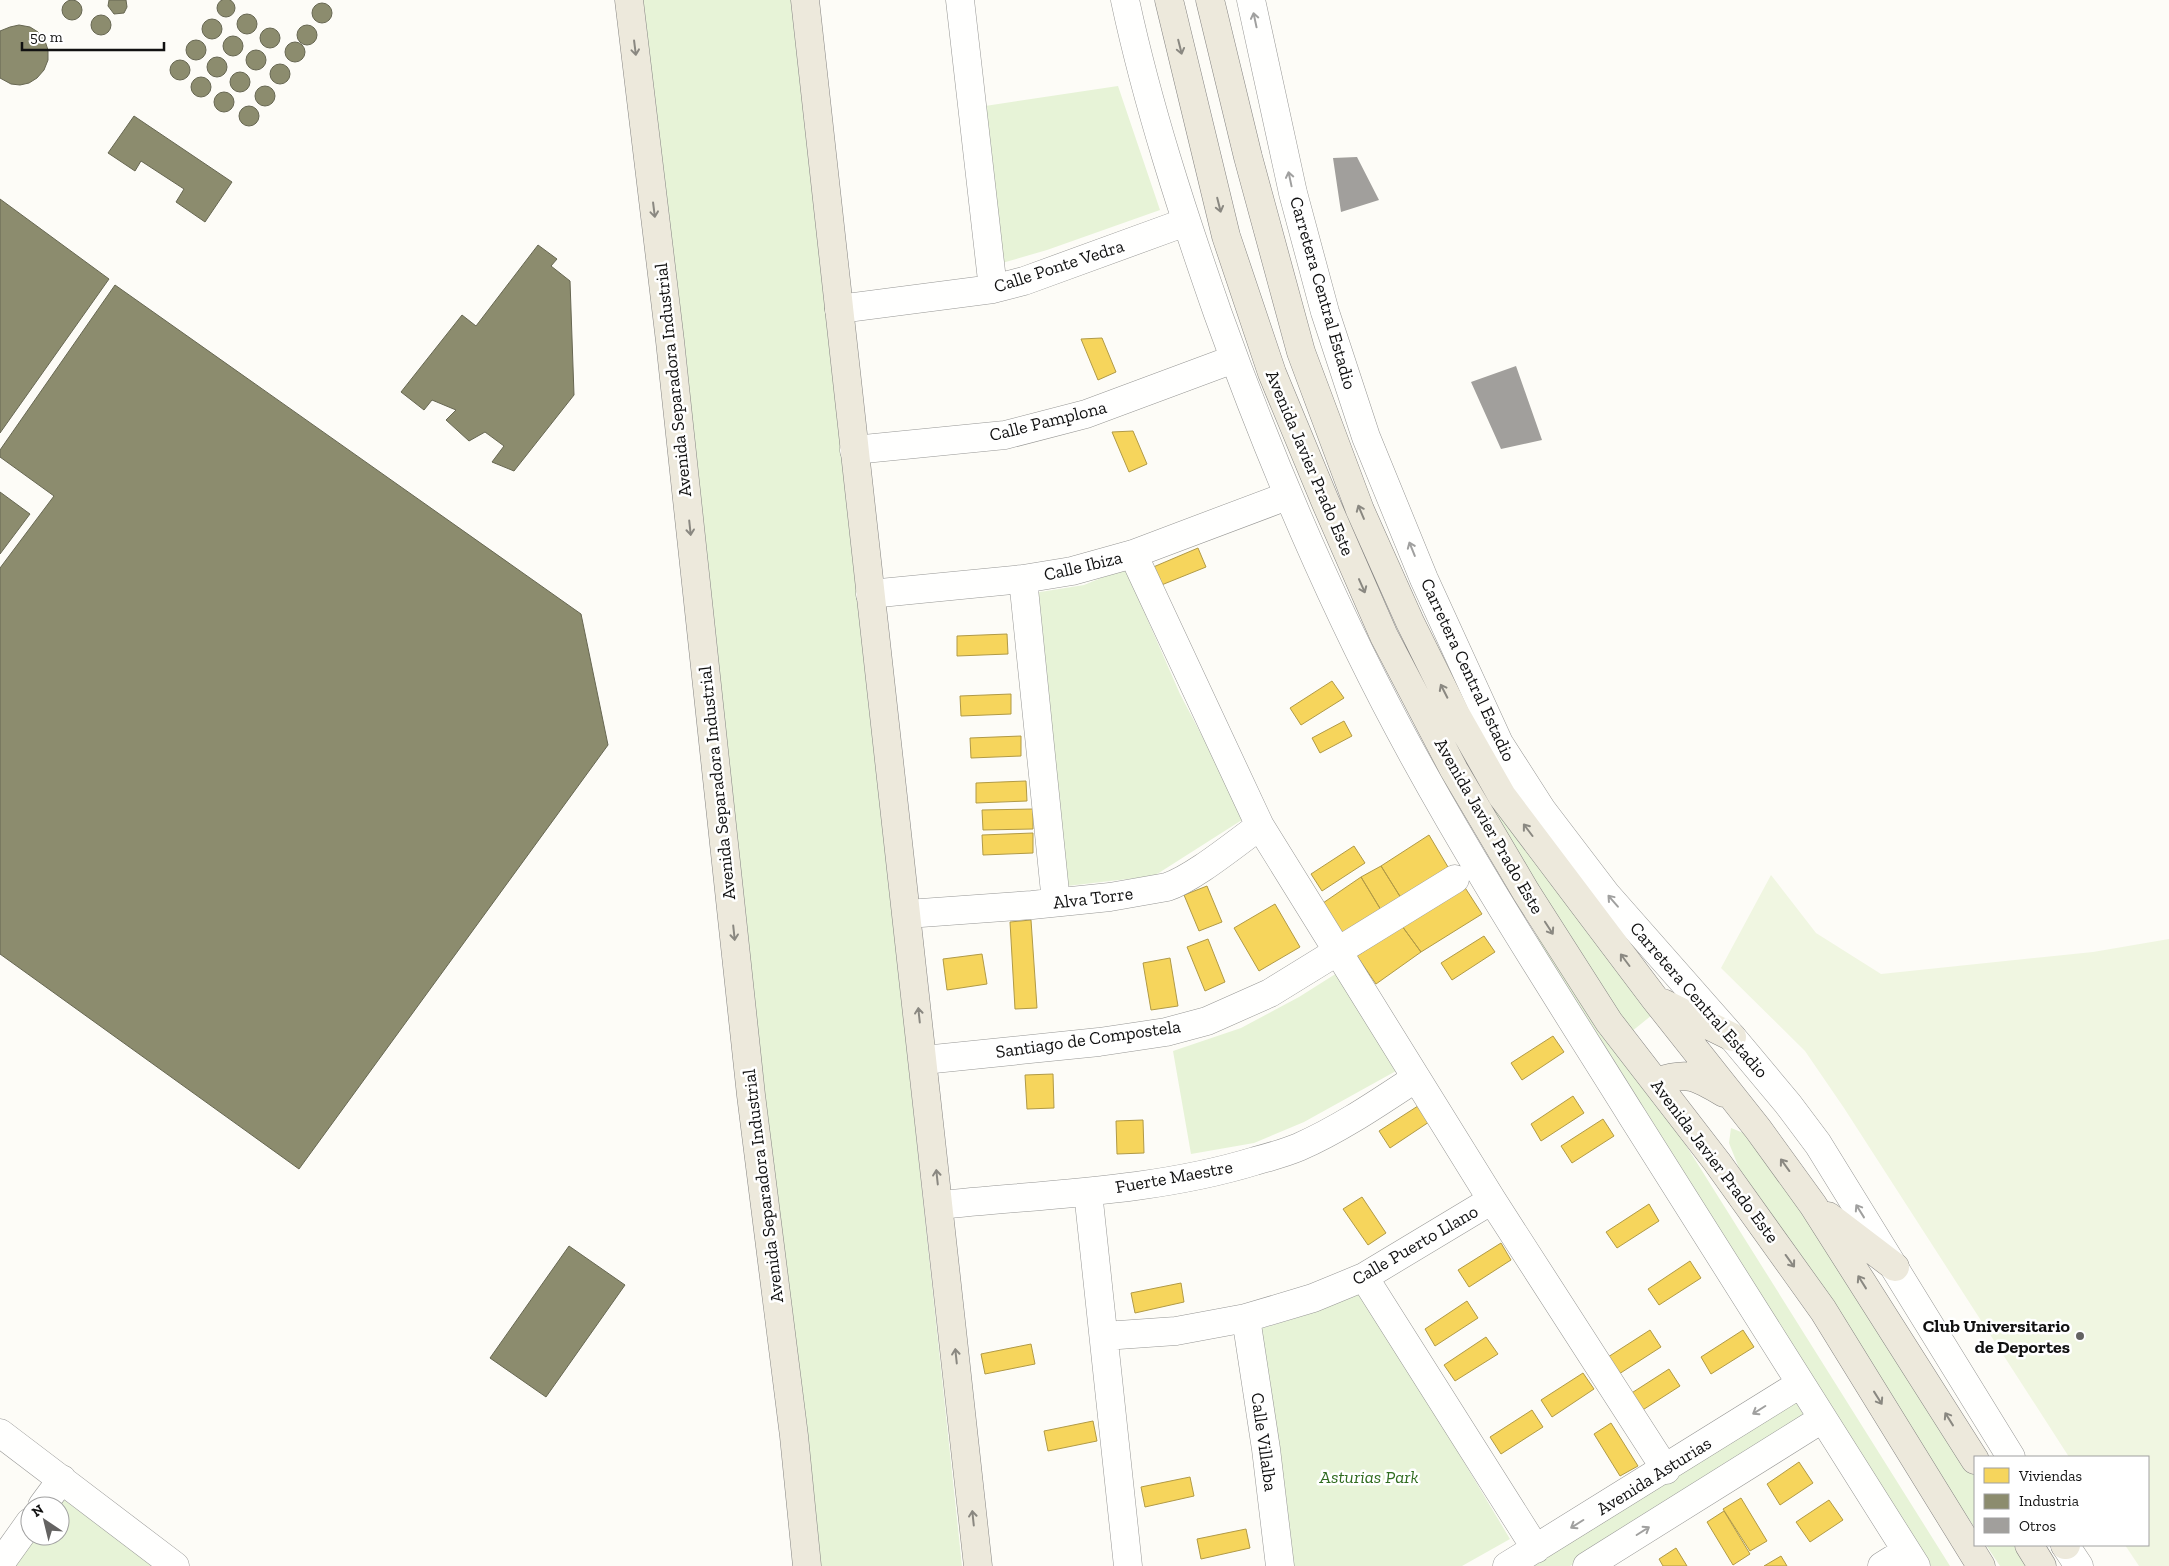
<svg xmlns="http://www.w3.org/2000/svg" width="2169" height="1566" font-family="'Zilla Slab',serif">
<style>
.green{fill:#e7f3d7}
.pitch{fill:#f0f6e1}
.homes{fill:#f6d55c;stroke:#b19a46}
.industry{fill:#8c8c6e;stroke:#676752}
.building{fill:#a19f9c}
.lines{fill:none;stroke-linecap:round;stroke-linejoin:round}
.minor-casing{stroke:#979795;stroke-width:29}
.major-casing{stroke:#858482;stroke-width:29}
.minor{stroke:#fffffe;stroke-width:28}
.major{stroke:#ede9dc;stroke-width:28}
.oneway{stroke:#a0a09f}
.oneway2{stroke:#8a8881}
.poi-dot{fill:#646362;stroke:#fff;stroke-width:2}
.labels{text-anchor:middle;stroke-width:5;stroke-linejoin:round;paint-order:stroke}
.street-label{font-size:18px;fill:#111;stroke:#fff}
.poi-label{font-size:18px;font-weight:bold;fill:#111;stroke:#fff;text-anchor:end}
.park-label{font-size:18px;font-style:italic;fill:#2f6b1f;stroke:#fff}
</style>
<rect width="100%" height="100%" fill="#fdfcf7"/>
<path class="green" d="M635 0H795L962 1566H811Z
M1118 86 1160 210 1047 250 1002 263 985 106Z
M1125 568 1180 694 1245 818 1154 876 1067 886 1034 593 1084 585Z
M1465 749 1518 841 1652 1015 1631 1032 1509 843 1458 752Z
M1518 889 1586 986 1950 1566H1931L1539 941Z
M1337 973 1396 1071 1304 1122 1254 1143 1191 1154 1173 1051 1241 1028 1299 997Z
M1731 1128 1746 1134 1765 1152 1975 1477V1528L1741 1173 1729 1143Z
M1361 1290 1510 1539 1462 1566H1291L1260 1329 1312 1313Z
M1796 1402 1804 1409V1417L1595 1552 1570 1566H1523Z
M59 1496 153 1566H9L31 1536H60V1506H52Z
M1986 1545H2019L2033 1566H2000Z"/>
<path class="pitch" d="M1771 875 1816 933 1881 974 2093 952 2169 939V1566H2139L2125 1545H2148V1457H2069L1844 1108 1805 1051 1721 968Z"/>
<path class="homes" d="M1102 338 1116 372 1098 380 1081 339Z
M1133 431 1147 464 1129 472 1112 432Z
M1198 548 1206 567 1159 586 1151 568Z
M1007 634 1008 654 957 656V636Z
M1332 681 1344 698 1301 725 1290 708Z
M1011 694V714L961 716 960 696Z
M1344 721 1352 736 1320 753 1312 738Z
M1021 736V756L971 758 970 738Z
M1026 781 1027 801 976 803V783Z
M1033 809V829L983 830 982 810Z
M1033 833V853L983 855 982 835Z
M1429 835 1448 867 1401 898 1381 866Z
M1354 846 1365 863 1322 891 1311 874Z
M1381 866 1401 898 1381 910 1361 877Z
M1361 877 1381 910 1343 935 1323 903Z
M1207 886 1222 922 1199 931 1184 895Z
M1464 886 1482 914 1421 952 1402 926Z
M1275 904 1300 947 1259 971 1234 928Z
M1031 920 1037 1008 1015 1009 1010 922Z
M1402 926 1421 952 1376 984 1357 956Z
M1484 936 1495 952 1452 980 1441 963Z
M1208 939 1225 982 1205 991 1187 947Z
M982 954 987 984 947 990 943 959Z
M1170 958 1178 1006 1151 1010 1143 963Z
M1553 1036 1564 1052 1522 1080 1511 1063Z
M1053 1074 1054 1108 1027 1109 1025 1075Z
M1573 1096 1584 1113 1541 1141 1531 1124Z
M1421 1104 1432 1120 1390 1148 1379 1131Z
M1603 1119 1614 1136 1572 1163 1561 1146Z
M1143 1120 1144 1153 1117 1154 1116 1121Z
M1362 1197 1386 1233 1368 1245 1343 1209Z
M1649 1204 1659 1221 1617 1248 1606 1232Z
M1501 1243 1511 1260 1469 1287 1458 1270Z
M1690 1261 1701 1278 1659 1305 1648 1289Z
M1181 1283 1184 1302 1135 1313 1131 1293Z
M1467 1301 1478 1318 1435 1346 1425 1329Z
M1650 1330 1661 1347 1619 1374 1608 1357Z
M1743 1330 1754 1347 1711 1374 1701 1357Z
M1486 1337 1498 1354 1455 1381 1444 1365Z
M1031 1344 1035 1364 985 1374 981 1354Z
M1669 1369 1680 1386 1638 1413 1627 1396Z
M1583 1373 1594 1389 1552 1417 1541 1400Z
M1532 1410 1543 1427 1501 1454 1490 1437Z
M1093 1421 1097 1441 1048 1451 1044 1431Z
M1611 1423 1638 1466 1620 1476 1594 1434Z
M1799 1462 1813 1483 1780 1505 1767 1484Z
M1190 1477 1194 1496 1145 1507 1141 1487Z
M1741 1498 1767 1541 1750 1551 1723 1509Z
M1829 1500 1843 1520 1810 1542 1796 1522Z
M1724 1511 1750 1554 1733 1565 1707 1522Z
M1246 1529 1250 1548 1201 1559 1197 1539Z
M1676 1548 1687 1566H1663L1659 1559Z
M1781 1556 1787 1566H1764Z"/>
<path class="industry" d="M217 8a9 9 0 1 1 18 0a9 9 0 1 1-18 0Z
M109 0H126L127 7 124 13 114 14 108 6Z
M62 10a10 10 0 1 1 20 0a10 10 0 1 1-20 0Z
M312 13a10 10 0 1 1 20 0a10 10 0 1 1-20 0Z
M237 24a10 10 0 1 1 20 0a10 10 0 1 1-20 0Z
M91 25a10 10 0 1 1 20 0a10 10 0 1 1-20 0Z
M202 29a10 10 0 1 1 20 0a10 10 0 1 1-20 0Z
M19 25 30 27 38 32 45 41 48 50V60L44 70 37 78 29 83 20 85 11 84 0 78V31L10 27Z
M297 35a10 10 0 1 1 20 0a10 10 0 1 1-20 0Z
M260 38a10 10 0 1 1 20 0a10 10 0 1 1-20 0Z
M223 46a10 10 0 1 1 20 0a10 10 0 1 1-20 0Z
M186 50a10 10 0 1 1 20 0a10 10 0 1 1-20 0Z
M285 52a10 10 0 1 1 20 0a10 10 0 1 1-20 0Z
M246 60a10 10 0 1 1 20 0a10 10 0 1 1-20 0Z
M207 67a10 10 0 1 1 20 0a10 10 0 1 1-20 0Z
M170 70a10 10 0 1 1 20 0a10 10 0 1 1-20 0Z
M270 74a10 10 0 1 1 20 0a10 10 0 1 1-20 0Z
M230 82a10 10 0 1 1 20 0a10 10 0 1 1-20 0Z
M191 87a10 10 0 1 1 20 0a10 10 0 1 1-20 0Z
M255 96a10 10 0 1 1 20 0a10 10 0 1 1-20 0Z
M214 102a10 10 0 1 1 20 0a10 10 0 1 1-20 0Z
M239 116a10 10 0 1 1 20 0a10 10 0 1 1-20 0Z
M134 116 232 182 205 222 176 202 184 189 141 161 135 171 108 153Z
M0 199 109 279 0 433Z
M538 245 557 259 551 266 570 281 574 395 514 471 492 462 504 446 485 432 469 441 446 420 456 410 432 400 424 410 401 392 462 315 476 326Z
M115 285 581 614 608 745 299 1169 0 954V568L54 496 0 457V450Z
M0 492 30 514 0 554Z
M569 1246 625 1285 546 1397 490 1358Z"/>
<path class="building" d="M1357 157 1379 200 1341 212 1333 158Z
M1516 366 1542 440 1501 449 1471 382Z"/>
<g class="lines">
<defs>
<path id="minor" d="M960 0 993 289
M1125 0C1148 107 1182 211 1218 314 1269 456 1328 596 1399 729 1470 862 1552 988 1632 1116 1727 1266 1821 1416 1916 1566
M1251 0 1293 193 1325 312 1366 437 1424 579 1499 743 1542 810 1606 894 1732 1037 1788 1104 1818 1144 2011 1457
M839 309 993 289 1024 281 1186 222
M854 450 1005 435 1086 414 1234 359
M1133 554 1260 826 1492 1200 1666 1470
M1023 579 1056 902
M870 594 1023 579 1072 571 1133 554 1287 496
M907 914 1032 905 1110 897 1167 887C1194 878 1236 843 1260 826
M924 1060 1099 1042 1166 1032 1207 1021 1270 993 1455 879
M1088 1192 1128 1566
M940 1205C1045 1194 1154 1192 1255 1161 1270 1157 1285 1153 1299 1147 1340 1129 1378 1103 1416 1078
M1364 1277 1536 1549
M1246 1318 1266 1449 1280 1566
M1104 1336 1176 1331 1246 1318 1313 1298 1364 1277 1492 1200
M0 1433 175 1566
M42 1506 62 1479
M2065 1545 2079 1566
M0 1564 30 1522
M1507 1566 1800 1384
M1587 1566 1822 1419
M1882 1566 1906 1551"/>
<path id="major" d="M629 0 670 341 751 1095 794 1436 807 1566
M805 0 978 1566
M1169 0 1226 236 1272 373 1325 501 1384 636 1454 770 1526 892 1609 1022 1717 1162 1823 1310 1981 1566
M1210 0 1248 157 1301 352 1360 510 1410 622 1456 715 1502 796 1655 999 1758 1129 1813 1205 1975 1460
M1663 1003 1732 1037
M1656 1082C1688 1071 1696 1076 1724 1093
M1828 1216 1895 1267
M2029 1545 2042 1566
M2065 1545H2066"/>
</defs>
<use href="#minor" class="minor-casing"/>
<use href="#major" class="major-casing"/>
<use href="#minor" class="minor"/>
<use href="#major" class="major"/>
</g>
<defs><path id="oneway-shaft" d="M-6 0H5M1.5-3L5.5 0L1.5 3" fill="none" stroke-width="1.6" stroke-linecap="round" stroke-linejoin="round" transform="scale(1.25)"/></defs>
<g class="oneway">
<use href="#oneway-shaft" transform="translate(1255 20) rotate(-102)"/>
<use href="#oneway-shaft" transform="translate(1290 179) rotate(-102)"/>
<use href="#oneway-shaft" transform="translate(1412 549) rotate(-112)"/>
<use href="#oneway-shaft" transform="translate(1613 901) rotate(-131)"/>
<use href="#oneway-shaft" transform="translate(1860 1211) rotate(-122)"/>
<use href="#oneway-shaft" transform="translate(1759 1410) rotate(148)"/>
<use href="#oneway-shaft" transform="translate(1577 1524) rotate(148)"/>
<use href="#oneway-shaft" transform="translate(1643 1531) rotate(-32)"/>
</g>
<g class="oneway2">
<use href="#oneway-shaft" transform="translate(1180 47) rotate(76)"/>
<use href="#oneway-shaft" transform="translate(635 48) rotate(83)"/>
<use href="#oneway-shaft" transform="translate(1219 205) rotate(76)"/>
<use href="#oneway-shaft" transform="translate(654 210) rotate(83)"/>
<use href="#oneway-shaft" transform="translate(1361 512) rotate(-113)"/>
<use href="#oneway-shaft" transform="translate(690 528) rotate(84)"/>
<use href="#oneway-shaft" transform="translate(1362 586) rotate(66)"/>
<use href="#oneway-shaft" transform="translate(1444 691) rotate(-117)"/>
<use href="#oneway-shaft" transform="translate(1528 830) rotate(-127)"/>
<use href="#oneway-shaft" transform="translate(1549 928) rotate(57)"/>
<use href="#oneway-shaft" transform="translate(734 933) rotate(84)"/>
<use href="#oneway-shaft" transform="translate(1625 960) rotate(-127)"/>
<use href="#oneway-shaft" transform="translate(919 1015) rotate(-96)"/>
<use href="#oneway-shaft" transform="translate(1785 1165) rotate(-126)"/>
<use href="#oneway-shaft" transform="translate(937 1177) rotate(-96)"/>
<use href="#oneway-shaft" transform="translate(1790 1261) rotate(54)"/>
<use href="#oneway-shaft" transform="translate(1862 1282) rotate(-122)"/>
<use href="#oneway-shaft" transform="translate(956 1356) rotate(-96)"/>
<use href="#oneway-shaft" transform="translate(1878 1398) rotate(58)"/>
<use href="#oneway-shaft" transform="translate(1949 1419) rotate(-122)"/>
<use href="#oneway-shaft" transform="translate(973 1518) rotate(-96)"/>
</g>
<circle class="poi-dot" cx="2080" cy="1336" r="5"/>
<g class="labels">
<g class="street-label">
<text transform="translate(1059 266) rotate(-18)" y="6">Calle Ponte Vedra</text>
<text transform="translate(1323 293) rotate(74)" y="6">Carretera Central Estadio</text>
<text transform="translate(673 380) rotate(-96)" y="6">Avenida Separadora Industrial</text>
<text transform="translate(1048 421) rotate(-14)" y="6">Calle Pamplona</text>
<text transform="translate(1310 463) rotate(67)" y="6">Avenida Javier Prado Este</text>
<text transform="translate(1083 566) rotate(-13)" y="6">Calle Ibiza</text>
<text transform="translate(1468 670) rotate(65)" y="6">Carretera Central Estadio</text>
<text transform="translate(717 783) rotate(-96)" y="6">Avenida Separadora Industrial</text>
<text transform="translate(1489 826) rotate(60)" y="6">Avenida Javier Prado Este</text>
<text transform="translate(1093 898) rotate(-7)" y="6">Alva Torre</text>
<text transform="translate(1699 1000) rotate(49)" y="6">Carretera Central Estadio</text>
<text transform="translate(1088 1039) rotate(-8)" y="6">Santiago de Compostela</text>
<text transform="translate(1715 1161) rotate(53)" y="6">Avenida Javier Prado Este</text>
<text transform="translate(1174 1177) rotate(-10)" y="6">Fuerte Maestre</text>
<text transform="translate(763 1186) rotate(-97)" y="6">Avenida Separadora Industrial</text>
<text transform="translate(1415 1245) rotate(-30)" y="6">Calle Puerto Llano</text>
<text transform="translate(1264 1442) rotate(82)" y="6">Calle Villalba</text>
<text transform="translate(1654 1476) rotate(-32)" y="6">Avenida Asturias</text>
</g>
<g class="poi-label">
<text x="2070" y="1332">Club Universitario<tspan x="2070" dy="21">de Deportes</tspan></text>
</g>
<g class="park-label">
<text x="1369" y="1483">Asturias Park</text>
</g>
</g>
<rect x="1974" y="1456" width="175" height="90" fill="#ffffff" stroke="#a0a0a0"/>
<rect x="1984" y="1468" width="25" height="15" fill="#f6d55c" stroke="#a0a0a0"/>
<text x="2019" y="1481" font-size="15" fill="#111111">Viviendas</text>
<rect x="1984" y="1494" width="25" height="15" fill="#8c8c6e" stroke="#a0a0a0"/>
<text x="2019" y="1506" font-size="15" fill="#111111">Industria</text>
<rect x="1984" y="1518" width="25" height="15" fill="#a19f9c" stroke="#a0a0a0"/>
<text x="2019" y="1531" font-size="15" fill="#111111">Otros</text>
<g transform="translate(45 1521) rotate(325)"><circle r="24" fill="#ffffff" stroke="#a0a0a0"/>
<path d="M0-4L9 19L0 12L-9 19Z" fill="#646362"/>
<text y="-8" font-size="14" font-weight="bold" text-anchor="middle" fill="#111111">N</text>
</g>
<path d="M22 42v8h142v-8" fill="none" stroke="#111111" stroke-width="2.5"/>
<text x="30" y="42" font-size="15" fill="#111111" stroke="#ffffff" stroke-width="4" paint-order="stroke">50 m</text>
</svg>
